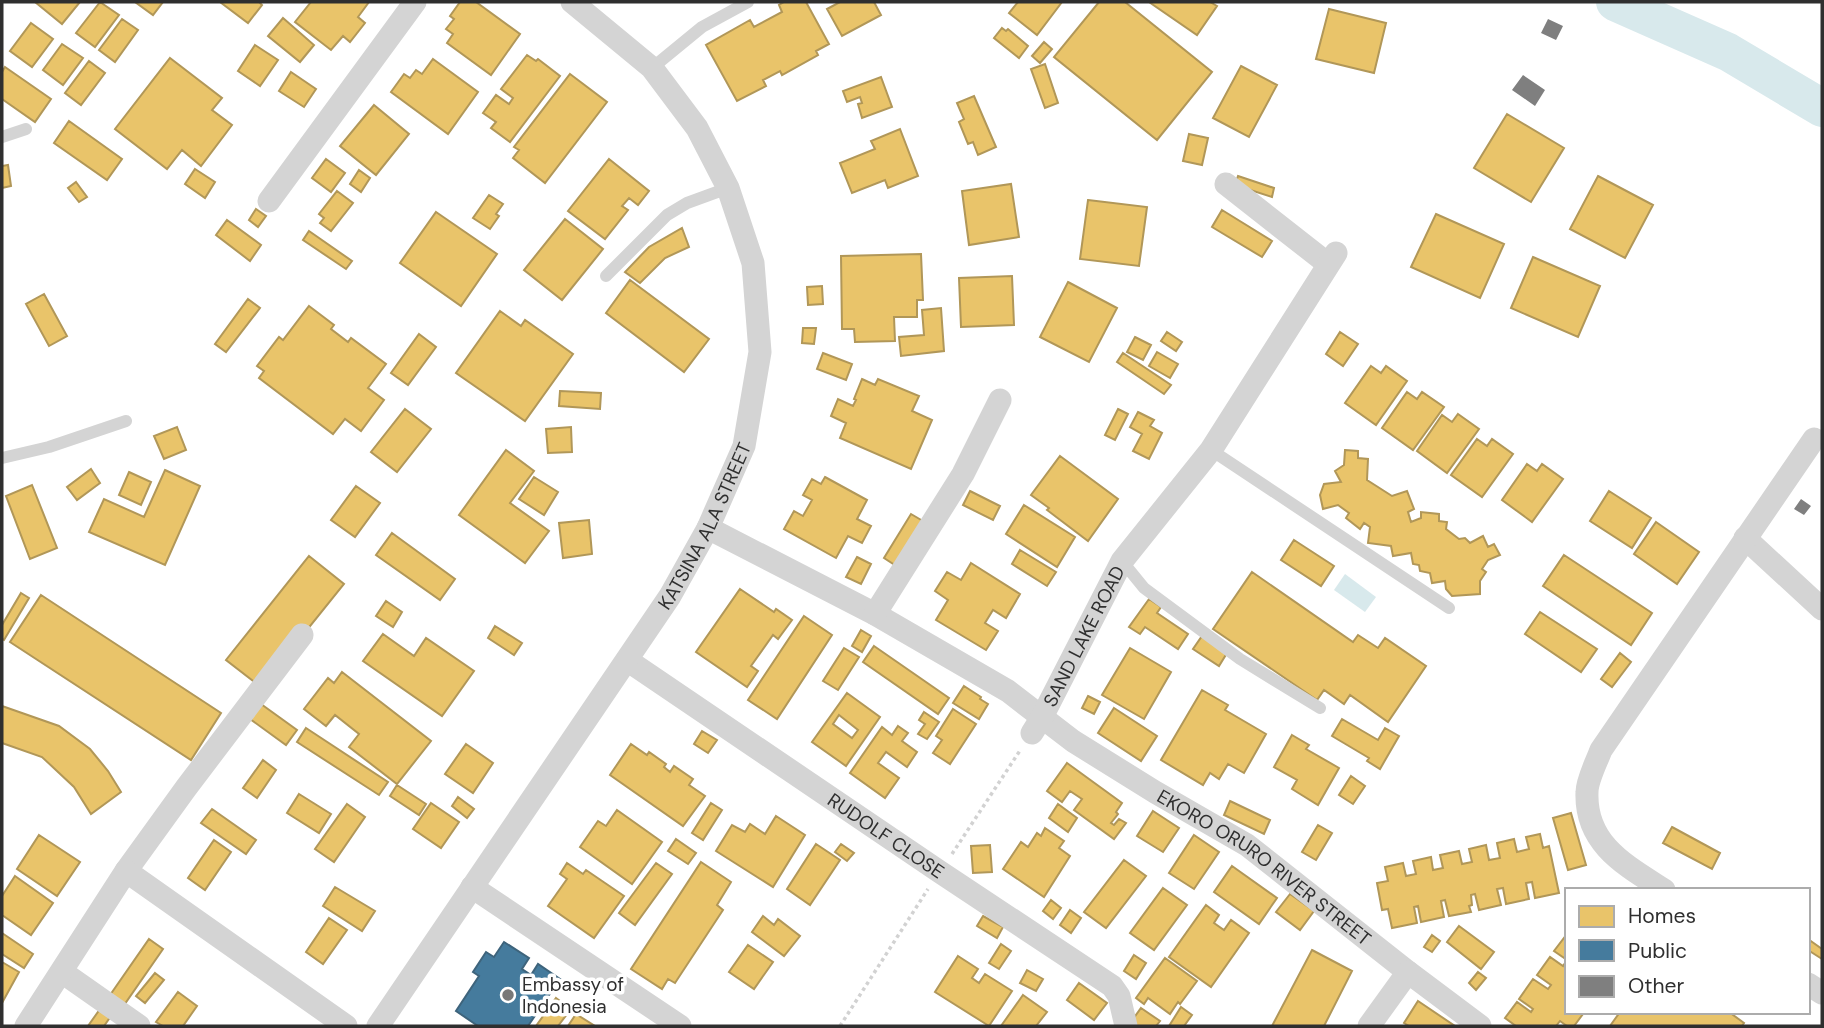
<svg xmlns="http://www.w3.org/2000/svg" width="1824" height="1028" font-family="'DM Sans',sans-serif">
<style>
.water{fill:#d8e9ec}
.homes{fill:#e9c46a;stroke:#b19758;stroke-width:2;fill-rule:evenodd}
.public{fill:#457b9d;stroke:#3e647c;stroke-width:2}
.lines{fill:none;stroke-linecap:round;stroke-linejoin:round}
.river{stroke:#d8e9ec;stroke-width:38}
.building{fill:#7f7f7f}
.path{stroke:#d2d2d2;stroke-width:3.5;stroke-dasharray:3.5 3.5;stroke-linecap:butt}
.service{stroke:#d4d4d4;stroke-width:12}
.minor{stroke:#d4d4d4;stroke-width:23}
.poi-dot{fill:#787878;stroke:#fff;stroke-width:2.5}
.labels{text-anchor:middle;stroke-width:7;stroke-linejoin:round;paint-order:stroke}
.street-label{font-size:19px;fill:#2f2f2f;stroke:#fff}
.poi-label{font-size:19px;fill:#2f2f2f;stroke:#fff;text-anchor:start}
</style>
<rect width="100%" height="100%" fill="#fff"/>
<path class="water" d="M1345 574 1376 597 1365 612 1334 590Z"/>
<path class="homes" d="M35 2H80L62 24Z
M100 2 119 15 95 47 76 33Z
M135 2H163L153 15Z
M220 2H259L262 5 248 23Z
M311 2H369L358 17 365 23 350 42 343 36 331 50 295 22Z
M460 2H476L520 34 491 75 447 43 453 34 446 29 454 19 450 16Z
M784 2H806L829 44 816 51 818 55 782 75 780 71 763 80 766 86 737 101 706 45 750 20 754 27 782 12 779 5Z
M840 2H874L881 15 842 36 827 9Z
M1018 2H1062L1037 35 1009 13Z
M1099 2H1125L1212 72 1157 140 1054 57Z
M1149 2H1210L1217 6 1197 35Z
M1329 9 1386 23 1374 73 1316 59Z
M283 18 314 45 300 62 268 36Z
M122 19 138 30 115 62 99 50Z
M31 23 53 39 32 67 10 51Z
M1002 28 1006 31 1008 29 1028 46 1019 58 994 38Z
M1044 42 1052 49 1040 63 1032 56Z
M62 44 83 58 63 85 43 70Z
M255 45 278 60 260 86 238 71Z
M527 55 536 61 538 59 560 76 510 142 491 128 496 122 483 113 496 95 509 104 513 98 501 89Z
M170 58 222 98 212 110 232 125 201 166 182 150 167 169 115 129Z
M433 59 478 92 448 134 391 92 404 74 410 78 416 70 422 74Z
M89 61 105 73 81 105 65 93Z
M1045 64 1058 103 1045 108 1031 69Z
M1241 66 1277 85 1249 137 1213 118Z
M5 67 51 99 35 122 2 99V72Z
M291 72 316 89 304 107 279 91Z
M570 74 607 102 545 183 513 158 519 150 514 147Z
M881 77 892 107 862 118 858 104 862 103 860 97 847 102 843 91Z
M974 96 996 147 978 155 973 142 968 144 959 122 964 119 957 103Z
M374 105 409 134 376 175 340 146Z
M1507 114 1564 148 1531 202 1474 168Z
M69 121 122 159 107 180 54 143Z
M900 129 918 176 888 188 885 180 852 193 840 163 875 149 871 141Z
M1189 134 1208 138 1202 165 1183 161Z
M326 159 345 173 331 192 312 178Z
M609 159 649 191 638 205 629 198 622 206 628 210 605 239 568 211Z
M8 165 11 186 2 188V166Z
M195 169 215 182 205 198 185 184Z
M359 170 370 178 361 192 350 184Z
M1238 176 1274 188 1272 197 1235 185Z
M1598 176 1653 205 1625 258 1570 229Z
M76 182 87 197 79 202 68 188Z
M1011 184 1019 237 969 245 962 191Z
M337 191 353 203 331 231 320 223 324 218 319 214Z
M489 195 503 204 496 214 499 216 490 229 473 218Z
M1088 200 1147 207 1139 266 1080 259Z
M256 209 266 216 258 227 249 220Z
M1222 210 1272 241 1262 257 1212 227Z
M436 212 497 254 461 306 400 263Z
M1436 214 1504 244 1480 298 1411 267Z
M565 219 603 249 562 300 524 270Z
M227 220 261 245 250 261 216 235Z
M682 228 689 247 665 258 640 283 625 272 649 247Z
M309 231 352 261 346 269 303 240Z
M921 254 923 300H917V317H894L895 341 855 342 854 329H842L841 256Z
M1533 257 1600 286 1578 337 1511 308Z
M1012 276 1014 325 961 327 959 278Z
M630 280 709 339 684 372 606 313Z
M1068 282 1117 308 1089 362 1040 337Z
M822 286 823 304 808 305 807 287Z
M44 294 67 336 49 346 26 304Z
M248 299 260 308 226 352 215 344Z
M309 306 334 325 331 329 348 342 351 338 386 364 368 388 384 400 361 431 345 419 333 434 259 378 264 371 257 366 279 337 283 340Z
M941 308 944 351 901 356 899 337 924 335 922 310Z
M500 311 521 326 525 320 573 354 525 421 456 373Z
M803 328H816L814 344 802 343Z
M1167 332 1182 342 1176 351 1161 341Z
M1340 332 1358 344 1343 366 1326 354Z
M419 334 436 347 408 385 391 373Z
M1135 337 1151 345 1143 360 1127 352Z
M1157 352 1178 364 1170 378 1149 366Z
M823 353 852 364 846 380 817 369Z
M1123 353 1171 385 1164 394 1117 362Z
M1371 366 1381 373 1386 366 1407 381 1376 425 1345 403Z
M862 379 875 385 878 379 919 396 912 411 932 420 911 469 840 438 846 423 831 416 838 399 853 406 856 400 854 399Z
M560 391 601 393 600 409 559 406Z
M1407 392 1417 399 1422 392 1444 407 1413 450 1382 428Z
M405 409 431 429 397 472 371 452Z
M1118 409 1128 414 1115 440 1105 435Z
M1138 412 1154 420 1150 426 1162 433 1149 459 1133 451 1142 434 1130 427Z
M1458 414 1479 429 1447 473 1417 451 1442 415 1452 422Z
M177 427 186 450 164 459 154 436Z
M571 427 572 452 548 453 546 429Z
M1477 439 1487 446 1492 439 1513 454 1482 497 1451 475Z
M506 450 534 471 510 503 549 531 525 563 459 515Z
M1345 450 1358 451V458L1368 459 1367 480 1392 496 1407 491 1414 509 1408 512 1411 522 1421 518V512L1439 514V521L1447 522 1446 529 1459 539 1465 538 1470 543 1483 536 1488 547 1494 544 1500 555 1488 560 1482 569 1486 572 1480 581V594L1452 596 1446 589 1445 581 1432 583 1430 573 1420 571 1419 565 1413 564 1411 553 1393 556 1391 546 1368 543 1370 527 1364 523 1360 529 1346 518 1349 513 1338 505 1323 509 1320 495 1324 484 1341 482 1335 471 1344 465Z
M1060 456 1118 499 1088 541 1047 510 1049 508 1031 495Z
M1527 464 1537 471 1542 464 1563 479 1532 522 1502 500Z
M91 469 100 483 77 500 67 487Z
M165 470 200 486 165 565 89 532 104 499 144 517Z
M129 472 151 482 141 505 119 495Z
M534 477 558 492 544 515 519 499Z
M825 477 867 500 857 519 871 526 862 543 848 536 836 558 784 529 794 511 803 516 812 500 803 495 812 479 821 484Z
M32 485 57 548 30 559 6 496Z
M356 486 380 503 355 537 331 520Z
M970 491 1000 506 993 520 963 505Z
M1609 491 1651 518 1632 548 1590 521Z
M1024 505 1075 537 1057 567 1006 534Z
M911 514 928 524 901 569 884 558Z
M589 520 592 554 563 558 559 523Z
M1656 522 1699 552 1677 584 1634 554Z
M392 533 455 579 440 600 376 555Z
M1294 540 1334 566 1321 586 1281 560Z
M1020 550 1056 572 1047 586 1012 564Z
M1564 555 1652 613 1631 645 1543 586Z
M309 556 344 584 261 687 226 660Z
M857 557 871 564 861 584 846 577Z
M971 563 1020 594 1006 618 993 610 985 623 998 631 986 650 936 620 948 600 935 591 947 572 961 580Z
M1252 572 1353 642 1358 635 1378 648 1385 638 1426 666 1388 722 1350 695 1344 704 1324 690 1317 700 1213 629Z
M740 589 774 612 776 609 792 620 778 639 773 635 751 666 758 671 747 687 696 652Z
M21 593 29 598 4 640 2 639V625Z
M41 595 221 713 191 760 10 642Z
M1149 599 1161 607 1157 613 1188 634 1178 649 1145 627 1140 634 1129 627Z
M386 601 402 612 393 627 376 616Z
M1540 612 1597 649 1581 672 1525 634Z
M804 616 832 635 777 719 748 700Z
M495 626 522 643 514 655 488 638Z
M861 630 871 636 862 652 852 646Z
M383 634 414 656 426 638 474 671 442 716 363 661Z
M1202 636 1227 653 1219 666 1193 649Z
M874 646 949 698 938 714 863 662Z
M844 648 859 657 838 690 823 681Z
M1130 648 1171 672 1144 719 1102 695Z
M1620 653 1631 662 1612 687 1601 679Z
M342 672 431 741 397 784 349 747 359 734 335 715 326 726 304 709 328 678 334 683Z
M964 686 981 697 980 699 988 704 979 719 953 703Z
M1202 690 1228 705 1225 710 1266 734 1244 773 1228 764 1219 779 1210 773 1203 785 1161 760Z
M847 693 880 717 846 766 812 742ZM839 715 858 730 852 738 833 724Z
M1088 696 1100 702 1094 714 1082 708Z
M261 704 297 730 286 745 250 719Z
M2 706 59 726 90 749 108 771 121 792 91 814 74 787 42 757 2 743Z
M1114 708 1157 736 1141 761 1098 733Z
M953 709 976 724 950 764 933 753 942 740 936 736Z
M924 712 939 722 927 739 918 734 925 724 919 720Z
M1342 719 1378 740 1385 728 1399 736 1380 769 1367 761 1369 758 1332 736Z
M898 726 908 733 902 741 917 752 907 767 886 752 878 763 899 778 885 798 850 773 882 727 892 735Z
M306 728 388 782 379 795 297 742Z
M702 731 717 740 708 753 694 744Z
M1292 735 1309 745 1306 749 1339 768 1318 805 1292 789 1297 780 1274 767Z
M466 744 493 763 473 793 445 774Z
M631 744 647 755 649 752 666 764 664 767 670 772 674 766 693 779 689 785 705 796 683 826 610 775Z
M263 760 276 770 257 798 243 788Z
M1067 763 1122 803 1116 812 1118 814 1111 823 1114 825 1119 819 1126 823 1114 839 1074 810 1082 799 1070 791 1062 802 1047 791Z
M1351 776 1365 786 1353 804 1339 795Z
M397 785 426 804 419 815 390 796Z
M299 794 331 814 319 833 287 813Z
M458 797 474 809 467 818 452 806Z
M1230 801 1270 820 1264 834 1224 815Z
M431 803 459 822 441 848 413 829Z
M711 803 722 810 703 840 692 833Z
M347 804 365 817 334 862 315 849Z
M1058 804 1077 818 1068 832 1049 818Z
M212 809 256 840 246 854 201 823Z
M617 810 662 842 632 884 580 847 598 821 606 826Z
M1153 811 1179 828 1163 852 1137 836Z
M1571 813 1586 865 1568 870 1553 818Z
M776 816 805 835 773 887 716 851 732 825 745 832 750 824 765 834Z
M1318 825 1332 833 1316 860 1302 852Z
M1672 827 1720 853 1712 869 1663 843Z
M1045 828 1064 841 1059 848 1070 856 1044 897 1003 869 1021 842 1028 847 1037 833 1041 836Z
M1540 834 1543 848 1549 846 1559 893 1535 898 1532 882 1526 883 1529 899 1506 904 1503 888 1497 889 1501 905 1479 910 1475 894 1471 895 1472 905 1469 906 1471 912 1449 916 1445 900 1441 901 1444 917 1421 922 1418 906 1414 907 1417 923 1392 928 1388 909 1382 910 1377 883 1388 881 1385 867 1403 863 1406 876 1416 874 1413 861 1431 857 1433 870 1443 868 1440 855 1459 851 1462 864 1472 862 1469 849 1486 845 1489 860 1500 858 1497 843 1514 839 1517 852 1529 849 1526 837Z
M39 835 80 862 57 896 17 869Z
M1194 835 1219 852 1194 889 1169 873Z
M676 839 696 853 688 864 668 851Z
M214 840 231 852 205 890 188 878Z
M816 844 840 860 810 905 787 889Z
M841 844 854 853 847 861 835 852Z
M990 845 992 872 973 873 971 846Z
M1124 860 1146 876 1106 928 1084 912Z
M701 862 731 882 717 905 723 910 675 983 668 979 662 989 631 969Z
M567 863 583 874 586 870 624 896 594 938 548 906 567 879 560 874Z
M656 863 672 874 635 925 619 913Z
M1232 866 1277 898 1259 924 1214 892Z
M15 876 53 903 31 935 2 915V896Z
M335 887 375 911 362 931 323 906Z
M1163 888 1187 905 1154 950 1130 933Z
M1290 894 1314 911 1300 930 1276 912Z
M1051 900 1061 908 1053 919 1043 911Z
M1206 905 1219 915 1214 923 1224 930 1231 920 1249 933 1211 987 1169 957Z
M1070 910 1081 918 1071 933 1060 925Z
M763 916 774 925 778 919 800 936 784 956 752 932Z
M983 916 1003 927 997 938 977 926Z
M329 918 347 930 323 964 306 952Z
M1459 926 1494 952 1481 969 1447 942Z
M2 933 33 954 24 968 2 954Z
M1567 934V1012H1580L1583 1014 1574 1026H1567L1560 1021 1556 1026H1516L1505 1018 1517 1002 1531 1012 1533 1009 1519 999 1533 979 1548 989 1551 985 1537 975 1550 957 1563 966 1567 960 1554 951Z
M1432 935 1440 941 1432 952 1424 947Z
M149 939 163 949 122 1008 108 998Z
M1808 939 1822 949V959L1808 950Z
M1001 944 1011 951 999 969 989 963Z
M748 945 773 962 754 989 729 972Z
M1312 950 1352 971 1324 1026H1272Z
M1134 955 1146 963 1136 979 1124 971Z
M958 956 978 969 972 978 979 983 985 974 1012 991 989 1026 935 992Z
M1165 958 1197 981 1180 1004 1178 1002 1170 1014 1148 998 1144 1004 1136 998Z
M2 962 19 972 2 1003Z
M1027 970 1043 979 1036 991 1020 983Z
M1478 972 1486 978 1476 990 1469 983Z
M155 973 164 980 145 1003 136 996Z
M1079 983 1107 1003 1094 1020 1067 1000Z
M178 992 197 1006 183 1026H163L156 1022Z
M1023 995 1047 1012 1036 1026H1001Z
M556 998 571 1009 558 1026H536Z
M1418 1001 1455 1026H1409L1404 1023Z
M1181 1007 1192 1015 1184 1026H1169Z
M1141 1008 1160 1021 1156 1026H1128Z
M100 1009 111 1016 104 1026H88Z
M1620 1012H1729L1744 1023 1742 1026H1610Z
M576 1014 595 1026H568Z"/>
<path class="public" d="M504 942 529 958 522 969 531 975 538 964 560 979 528 1026H478L456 1011 479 976 473 972 486 952 494 957Z"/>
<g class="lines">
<path class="river" d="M1615 2 1728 52 1822 108"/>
</g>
<path class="building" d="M1548 19 1563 26 1556 40 1541 33Z
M1523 75 1545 90 1535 106 1512 90Z
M1801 499 1811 506 1804 515 1794 509Z"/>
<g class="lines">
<path class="path" d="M952 854 1021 749
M840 1026 928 889"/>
<path class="service" d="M652 68 702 27 748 2
M2 137 26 129
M606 276 667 215 687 203 728 188
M1211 450 1449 608
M2 458 49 447 126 421
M1122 561 1144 588 1240 659 1320 708"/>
<g class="minor">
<path d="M1226 184 1328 264"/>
<path d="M269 201 415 2"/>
<path id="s1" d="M708 528 875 614 1008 691 1073 741 1155 792 1247 845 1408 972 1480 1026"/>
<path d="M1745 538 1822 609"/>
<path d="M875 614 963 474 1000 400"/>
<path id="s2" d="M627 660 940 872 1112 986 1119 996 1126 1026"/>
<path id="s3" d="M1032 733 1042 717 1122 561 1211 450 1336 253"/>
<path d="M126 871 186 788 302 635"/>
<path d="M472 887 680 1026"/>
<path d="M1664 890C1625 865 1585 844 1587 792 1587 780 1597 761 1601 750L1814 439"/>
<path d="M62 972 139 1026"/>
<path d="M1808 984 1822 993"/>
<path d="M26 1026 126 871 346 1026"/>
<path id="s4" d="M378 1026 670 596 708 528 744 446 760 352 753 263 728 188 697 128 652 68 572 2"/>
<path d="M1369 1026 1408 972"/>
</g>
</g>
<circle class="poi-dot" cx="508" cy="995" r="7"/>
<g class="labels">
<g class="street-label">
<text dy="7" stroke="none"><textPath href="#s4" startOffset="598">KATSINA ALA STREET</textPath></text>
<text dy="7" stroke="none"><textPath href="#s3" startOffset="110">SAND LAKE ROAD</textPath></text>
<text dy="7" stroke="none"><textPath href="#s2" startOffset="313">RUDOLF CLOSE</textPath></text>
<text dy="7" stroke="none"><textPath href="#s1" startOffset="653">EKORO ORURO RIVER STREET</textPath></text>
</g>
<g class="poi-label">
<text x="522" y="991">Embassy of<tspan x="522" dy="22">Indonesia</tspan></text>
</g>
</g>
<rect width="1824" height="1028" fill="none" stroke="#2f2f2f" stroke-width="7"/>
<rect x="1565" y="888" width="245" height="126" fill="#ffffff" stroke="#acacac" stroke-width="2"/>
<rect x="1579" y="906" width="35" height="21" fill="#e9c46a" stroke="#acacac" stroke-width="2"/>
<text x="1628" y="923" font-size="21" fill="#2f2f2f">Homes</text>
<rect x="1579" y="940" width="35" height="21" fill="#457b9d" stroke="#acacac" stroke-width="2"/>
<text x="1628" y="958" font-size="21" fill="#2f2f2f">Public</text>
<rect x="1579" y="976" width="35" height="21" fill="#7f7f7f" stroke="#acacac" stroke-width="2"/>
<text x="1628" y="993" font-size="21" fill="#2f2f2f">Other</text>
</svg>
